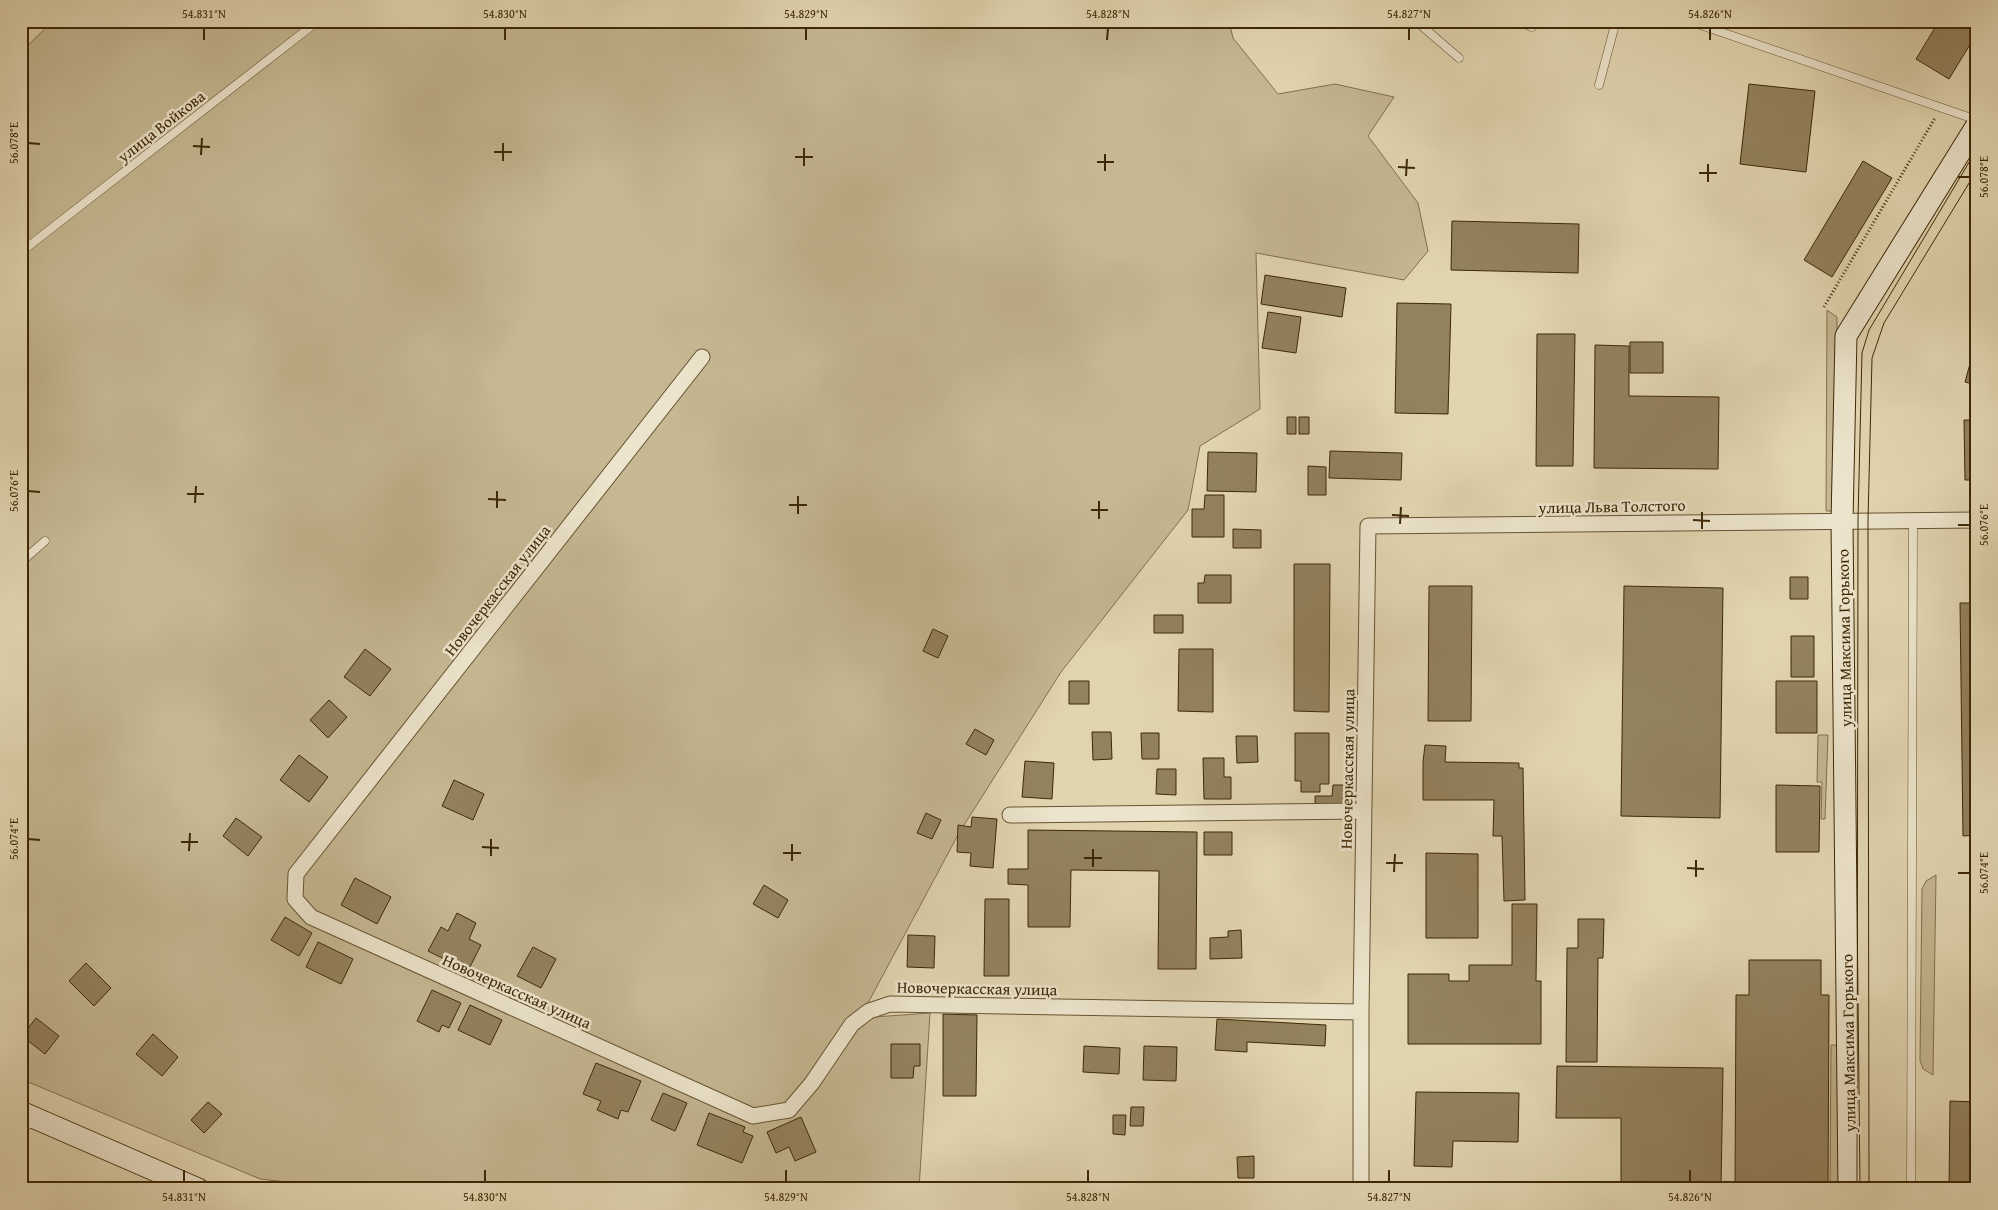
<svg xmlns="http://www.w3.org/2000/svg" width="1998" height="1210" font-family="'Gentium Book Plus',serif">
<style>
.green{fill:#c5b893;stroke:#82704c}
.building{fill:#93825e;stroke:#3e2806}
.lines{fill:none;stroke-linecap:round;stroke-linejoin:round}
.lane-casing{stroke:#675330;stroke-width:9}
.street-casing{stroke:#675330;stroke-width:17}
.secondary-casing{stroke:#3e2806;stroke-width:23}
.path{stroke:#3e2806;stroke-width:3;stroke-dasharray:1 2.5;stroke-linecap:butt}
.lane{stroke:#ece4cc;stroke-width:8}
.street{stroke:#ece4cc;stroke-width:15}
.secondary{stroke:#ece4cc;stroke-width:21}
.tram{stroke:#3e2806;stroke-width:1}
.ticks{fill:none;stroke:#3e2806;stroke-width:2}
.labels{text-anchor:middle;stroke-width:5;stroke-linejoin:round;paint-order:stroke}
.street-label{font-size:16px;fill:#3e2806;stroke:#ece4cc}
.neatline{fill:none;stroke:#3e2806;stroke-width:2}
.ticks-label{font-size:12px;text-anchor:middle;fill:#3e2806}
</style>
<rect width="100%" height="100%" fill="#e1d5b0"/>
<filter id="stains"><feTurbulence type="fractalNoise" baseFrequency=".004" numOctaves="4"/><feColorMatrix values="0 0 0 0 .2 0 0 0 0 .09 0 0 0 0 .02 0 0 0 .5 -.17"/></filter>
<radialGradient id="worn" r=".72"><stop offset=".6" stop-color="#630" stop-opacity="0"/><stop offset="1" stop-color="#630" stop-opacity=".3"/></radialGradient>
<path class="green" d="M53 21H1229L1233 38 1278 94 1335 84 1394 97 1368 136 1418 203 1428 251 1404 280 1256 253 1260 409 1200 446 1188 510 1061 672 959 833 860 1018 930 1013 919 1189H349L260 1179 21 1079V52Z
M1827 310 1837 317 1836 511H1826Z
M1818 735H1828L1825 819H1821L1822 782H1817Z
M1936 875 1933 1075 1923 1069 1920 1060 1922 889 1926 881Z
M1831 1045H1835L1842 1052 1841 1189H1830Z"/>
<path class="building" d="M1939 21H1977V33L1949 79 1916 59Z
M1749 84 1815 91 1806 172 1740 164Z
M1863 161 1892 178 1832 277 1804 260Z
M1452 221 1579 224 1578 273 1451 270Z
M1265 275 1346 288 1342 317 1261 304Z
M1397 303 1451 304 1448 414 1395 413Z
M1268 312 1301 317 1296 353 1262 348Z
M1537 334H1575L1573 466H1536Z
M1977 338V385L1965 382Z
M1630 342H1663V373H1630Z
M1595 345 1629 346V396L1719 397 1718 469 1594 468Z
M1287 417H1296V434H1287Z
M1299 417H1309V434H1299Z
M1964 420H1977V480H1965Z
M1330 451 1402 453 1401 480 1329 478Z
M1208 452 1257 453 1256 492 1207 491Z
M1308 466 1326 467V495H1308Z
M1205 495H1224V537H1192V509H1204Z
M1233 529 1261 530V548H1233Z
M1294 564H1330L1329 712 1294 711Z
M1205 575H1231V603H1198V583H1204Z
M1790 577H1808V599H1790Z
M1429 586H1472L1471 721H1428Z
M1624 586 1723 588 1720 818 1621 816Z
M1960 603H1977V835L1963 836Z
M1154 615H1183V633H1154Z
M933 629 948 636 938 658 923 651Z
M1791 636H1814V677H1791Z
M365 649 391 669 370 696 344 677Z
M1179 649H1213V712L1178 711Z
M1069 681H1089V704H1069Z
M1776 681H1817V733H1776Z
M329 700 347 717 328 738 310 720Z
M975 729 994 740 986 755 966 744Z
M1092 732H1111L1112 759 1093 760Z
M1141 733H1159V759H1142Z
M1295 733H1329V784H1320V792H1301V781H1295Z
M1236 736H1257L1258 762 1237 763Z
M1425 745 1446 746 1445 762 1519 763V768H1523L1525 900 1504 901 1502 836H1493L1494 800H1423V762Z
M299 755 328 777 309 802 280 780Z
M1203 758H1224V777H1231V799H1204Z
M1025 761 1054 763 1052 799 1022 797Z
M1157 769H1176V795L1156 794Z
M454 780 484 794 473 820 442 806Z
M1333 785H1345V806H1315V796H1332Z
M1776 785 1820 786 1819 852H1776Z
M926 813 941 820 932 839 917 833Z
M972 817 997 819 993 868 970 866 971 853 957 852 958 825 971 827Z
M236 818 262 837 248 856 223 836Z
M1028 830 1197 832 1196 969H1158L1159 871 1071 870 1070 927H1028V885L1008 884V869H1028Z
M1204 832H1232V855H1204Z
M1426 853 1478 854V938H1426Z
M355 878 391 897 377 924 341 905Z
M764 885 788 900 778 918 753 904Z
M985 899H1009V976H984Z
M1512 904H1537L1536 981H1541V1044H1408V974H1449V981H1469V965H1512Z
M457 913 476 923 469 939 481 945 468 971 428 951 441 927 448 931Z
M285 917 312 933 299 956 271 940Z
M1578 919H1604L1603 958H1598L1597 1062H1566L1567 948H1578Z
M1241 930 1242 958 1210 959V938L1228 937V931Z
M908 935 935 936 934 968 907 967Z
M318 942 353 959 341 984 306 967Z
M533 947 556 959 541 988 517 976Z
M1749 960H1821V995H1829L1828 1189H1735L1736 995H1749Z
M86 963 111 988 94 1006 69 981Z
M432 990 461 1003 449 1028 442 1025 439 1032 417 1021Z
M470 1005 502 1020 490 1045 458 1030Z
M943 1014 977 1015 976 1096H943Z
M36 1018 59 1036 45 1054 22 1036Z
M1217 1019 1326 1025 1325 1046 1247 1042V1052L1215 1050Z
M153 1034 178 1057 162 1076 136 1054Z
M891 1044H920V1066H914L913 1078H891Z
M1084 1046 1120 1048 1119 1074 1083 1072Z
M1144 1046 1177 1047 1176 1081 1143 1080Z
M596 1063 641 1081 628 1112 621 1110 618 1119 597 1110 601 1101 583 1094Z
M1557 1066 1723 1068 1721 1189H1621V1118H1556Z
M1416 1092 1519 1093 1518 1142 1453 1141 1452 1167 1414 1166Z
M663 1093 687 1103 675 1131 651 1120Z
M1950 1101 1977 1102V1189H1949Z
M208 1102 222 1114 204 1133 191 1120Z
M1131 1107H1144L1143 1126H1130Z
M709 1113 745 1127 743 1132 753 1136 742 1163 697 1145Z
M1113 1115H1126L1125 1135 1113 1134Z
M801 1117 816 1152 795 1161 789 1147 776 1153 767 1132Z
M1254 1156V1178H1238L1237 1157Z"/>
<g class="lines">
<defs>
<path id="lane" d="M1416 21 1459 58
M1518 21 1532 27 1534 21
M1689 21 1977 120
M1599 85 1616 21
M21 252 318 21
M21 562 45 541
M21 1133 32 1119
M1911 1189 1913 521"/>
<path id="street" d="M702 357 296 874 295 899 311 917 753 1116 789 1110 812 1083 852 1024 869 1011 890 1004 1361 1012
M1010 815 1364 811
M1361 1189V1012L1368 526 1977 520"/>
<path id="secondary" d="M21 1112 198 1189
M1849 1189 1842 522 1846 336 1977 125"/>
</defs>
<use href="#lane" class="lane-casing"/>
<use href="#street" class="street-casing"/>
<use href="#secondary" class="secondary-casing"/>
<path class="path" d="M1824 307 1935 118"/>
<use href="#lane" class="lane"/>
<use href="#street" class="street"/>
<use href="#secondary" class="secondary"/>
<path class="tram" d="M1857 1189 1858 520 1862 353 1869 330 1977 149
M1869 1189 1868 520 1872 358 1884 323 1977 170"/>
</g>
<path class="ticks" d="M204 40V28M505 40V28M806 40V28M1107 40 1108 28M1409 40V28M1710 40V28M28 143 40 144M193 146 210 147M494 152H512M201 155 202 138M795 157H813M503 161V143M1097 162H1114M804 166V148M1398 167 1415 168M1105 171V154M1699 173H1717M1406 176 1407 159M1958 177H1970M1708 182V164M28 491 40 492M187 494H204M488 499 506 500M195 503 196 486M789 505H807M497 508V491M1091 510H1108M798 514V496M1392 515 1409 516M1099 519V501M1693 520 1710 521M1400 524 1401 507M1958 525H1970M1702 529V512M28 839 40 840M181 842H198M482 847 499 848M189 851 190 833M783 853H801M491 856V839M1084 858H1102M792 861V844M1386 863H1403M1093 867V849M1687 868 1704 869M1394 872 1395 854M1958 873H1970M1696 877V860M184 1182V1170M485 1182V1170M786 1182V1170M1088 1182V1170M1389 1182V1170M1690 1182V1170"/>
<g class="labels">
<g class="street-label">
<text transform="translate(161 126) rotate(-38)" y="6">улица Войкова</text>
<text transform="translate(1612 506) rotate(-1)" y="6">улица Льва Толстого</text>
<text transform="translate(497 590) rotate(-52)" y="6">Новочеркасская улица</text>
<text transform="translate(1844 638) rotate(-91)" y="6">улица Максима Горького</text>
<text transform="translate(1347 769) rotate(-89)" y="6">Новочеркасская улица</text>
<text transform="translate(977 988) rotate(1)" y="6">Новочеркасская улица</text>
<text transform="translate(517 991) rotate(24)" y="6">Новочеркасская улица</text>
<text transform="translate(1848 1043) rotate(-91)" y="6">улица Максима Горького</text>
</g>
</g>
<rect width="1998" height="1210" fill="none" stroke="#e1d5b0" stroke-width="55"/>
<rect x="28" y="28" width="1942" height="1154" class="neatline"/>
<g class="ticks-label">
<text x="204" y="18">54.831°N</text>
<text x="505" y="18">54.830°N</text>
<text x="806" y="18">54.829°N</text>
<text x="1108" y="18">54.828°N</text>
<text x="1409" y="18">54.827°N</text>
<text x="1710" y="18">54.826°N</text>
<text transform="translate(14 143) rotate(-90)" y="4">56.078°E</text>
<text transform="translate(1984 177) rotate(-90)" y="4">56.078°E</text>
<text transform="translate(14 491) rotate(-90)" y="4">56.076°E</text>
<text transform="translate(1984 525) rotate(-90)" y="4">56.076°E</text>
<text transform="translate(14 839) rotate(-90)" y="4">56.074°E</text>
<text transform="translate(1984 873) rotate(-90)" y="4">56.074°E</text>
<text x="184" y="1201">54.831°N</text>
<text x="485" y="1201">54.830°N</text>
<text x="786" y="1201">54.829°N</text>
<text x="1088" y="1201">54.828°N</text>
<text x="1389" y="1201">54.827°N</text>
<text x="1690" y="1201">54.826°N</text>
</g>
<rect width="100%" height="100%" filter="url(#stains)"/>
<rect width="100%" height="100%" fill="url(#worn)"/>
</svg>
